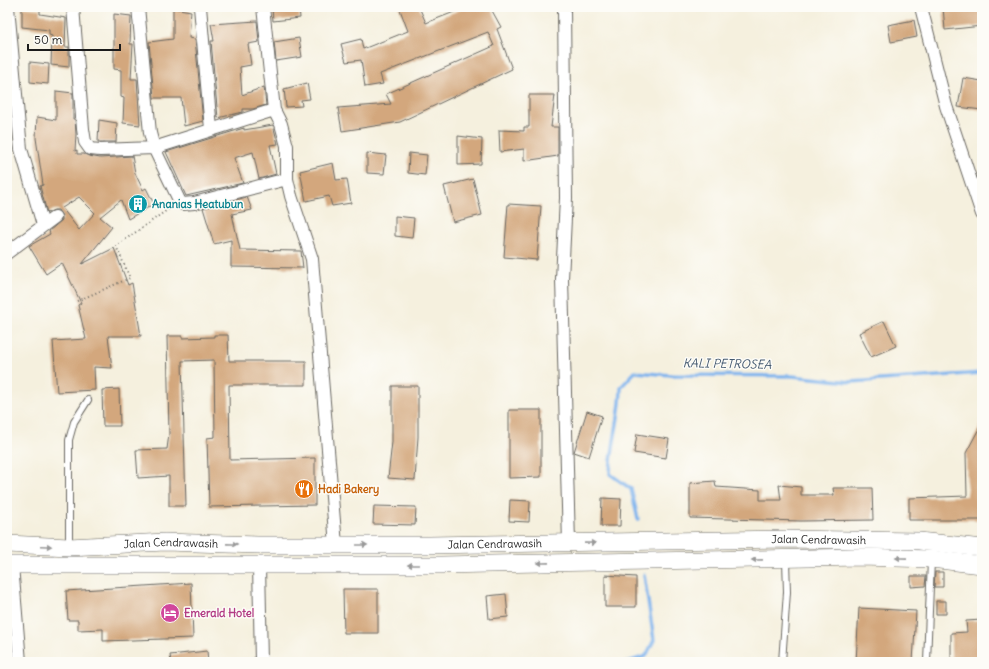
<svg xmlns="http://www.w3.org/2000/svg" width="989" height="669" font-family="Delius,sans-serif">
<style>
.lines{fill:none;stroke-linecap:round;stroke-linejoin:round}
.stream{stroke:#7fb4ed;stroke-width:3.5}
.building{fill:#d3a77d;fill-rule:evenodd}
.service-casing{stroke:#686660;stroke-width:8}
.minor-casing{stroke:#686660;stroke-width:14}
.secondary-casing{stroke:#686660;stroke-width:18}
.path{stroke:#686660;stroke-width:2;stroke-dasharray:1 3;stroke-linecap:butt}
.service{stroke:#fff;stroke-width:6}
.minor{stroke:#fff;stroke-width:12}
.secondary{stroke:#fff;stroke-width:17}
.oneway{fill:#999}
.labels{text-anchor:middle;stroke-width:3;stroke-linejoin:round;paint-order:stroke}
.culture-label{font-size:11px;font-weight:bold;fill:#0d838f;stroke:#fdfcf7;text-anchor:start}
.food-label{font-size:11px;font-weight:bold;fill:#c56008;stroke:#fdfcf7;text-anchor:start}
.street-label{font-size:11px;fill:#1c1c1c;stroke:#fdfcf7}
.hotel-label{font-size:11px;font-weight:bold;fill:#b23c85;stroke:#fdfcf7;text-anchor:start}
.water-label{font-size:12px;font-style:italic;fill:#445970;stroke:#fdfcf7}
</style>
<rect width="100%" height="100%" fill="#fdfcf7"/>
<filter id="ink" filterUnits="userSpaceOnUse"><feTurbulence type="fractalNoise" baseFrequency=".025" numOctaves="2"/><feDisplacementMap in="SourceGraphic" scale="8" xChannelSelector="R" yChannelSelector="G"/><feConvolveMatrix kernelMatrix="1 2 1 2 8 2 1 2 1" color-interpolation-filters="sRGB"/></filter>
<filter id="wash" filterUnits="userSpaceOnUse"><feTurbulence type="fractalNoise" baseFrequency=".012" numOctaves="4" result="noise"/><feDisplacementMap in="SourceGraphic" scale="16" xChannelSelector="R" yChannelSelector="G"/><feGaussianBlur stdDeviation="0.9" result="paint"/><feColorMatrix in="noise" values="0 0 0 0 0 0 0 0 0 0 0 0 0 0 0 0 0 1.4 0 .05"/><feComposite in="paint" operator="in"/></filter>
<g filter="url(#wash)">
<rect width="100%" height="100%" fill="#f5f0de"/>
<g class="lines">
<path class="stream" d="M638 519 631 489 610 474C611 445 621 416 621 387L635 372 671 375 792 376 851 382 982 373
M628 662 646 656 654 640 644 575"/>
</g>
<g id="blocks">
<path class="building" d="M22 7 40 9V14L66 18 65 47H69V67L51 65 52 36 49 35V30L22 27Z
M272 7H299L300 18 273 21Z
M399 7H419L426 23 467 7H490L501 27 497 29 512 69 400 122 342 131 338 108 391 104 386 94 494 46 488 32 380 74 383 84 365 87 361 60 346 62 341 44 361 39 363 49 408 31Z
M943 7H982V26L945 30Z
M173 8 191 11 189 38 195 39 203 121 184 126 181 98H154L149 42 173 39Z
M114 14 131 16 130 44H133L131 79H137L140 125 123 123 124 98 121 97V70L114 69Z
M914 20 917 37 891 42 888 25Z
M257 21 259 42 248 44 251 65 240 67 242 95 264 87 266 105 253 109H243V112L218 118 211 41H214L211 24Z
M299 38 302 57 276 61 274 42Z
M30 62 49 64 48 84 30 82Z
M963 78 982 81V110L958 107Z
M307 83 310 99 301 100 302 106 286 107 284 89Z
M56 91 73 93V119H75L76 134 75 151 77 150V154H84L89 156 100 158 132 156 135 173 143 190 146 188 154 204 128 219 121 200 100 217 112 227 82 264 114 248 128 285 132 283 141 336H108L112 368 94 367 95 390 57 392 53 341 86 339 78 305 81 303 62 263 46 274 29 246 50 234 49 231 62 220V216L58 210H54L47 213 40 186 43 185 36 138 37 117 56 120ZM79 197 95 213 79 230 62 208Z
M529 95H555L551 127H558V156L524 161V149L500 152 499 130 524 131V127H529Z
M99 120 117 123 116 142H98Z
M273 125 278 144 270 145 276 174 259 179 253 152 234 158 243 183 186 196 166 152 244 128V130Z
M458 136 482 139 481 164 458 165Z
M367 153 386 155 384 174 367 173Z
M409 153 427 155 425 175 408 173Z
M333 163 336 180 347 179 351 203 332 206 329 196 306 201 300 171Z
M473 179 482 215 453 222 444 186Z
M247 197 252 210 232 214 240 250 301 251 303 268 231 267V240L214 244 203 208Z
M508 204 541 206 537 260 504 257Z
M395 216 414 218 412 238 395 236Z
M884 321 896 346 871 357 859 333Z
M214 335H228L229 361H306V385H229L230 460 315 458V505L209 507 207 438 215 437 214 360 182 361 186 506H169V476L138 478 136 450 167 449 169 434 167 336H182V338L214 337Z
M392 386H418V437L415 480 388 478 392 442Z
M119 389 120 426H103L102 390Z
M509 410H541V477L509 478Z
M587 411 602 416 589 457 574 452Z
M982 423V520H909V498L967 496 966 453Z
M637 434 669 439 666 458 634 453Z
M715 481 716 487 760 490V500H781L779 485 801 487V495H834L833 488H872L873 520 801 521 690 518V483Z
M602 498 621 499 620 526H601Z
M510 500 530 501 529 522 509 521Z
M374 506 416 507 415 525 373 524Z
M935 572H943V587H934Z
M605 575 636 577V607H605Z
M911 576H926L925 586 911 587Z
M191 583 193 638 103 641V629L78 630V620H68L66 591Z
M343 589H378V633H344Z
M506 594 508 617 489 619 487 596Z
M936 601H946V614H936Z
M859 608 916 611 913 662H856Z
M982 620V662H951V633L967 632 966 621Z
M207 651 208 662H171L170 655Z"/>
</g>
</g>
<g filter="url(#ink)">
<use href="#blocks" fill-opacity="0" stroke="#686660" stroke-width="1"/>
<g class="lines">
<defs>
<path id="service" d="M69 545V440L74 422 88 400
M782 662 787 592 786 560
M927 662 931 560"/>
<path id="minor" d="M8 7 21 149 43 225
M73 7 83 129 85 142 90 149 100 150 154 148 274 110
M138 7 150 133 154 148 180 202 183 204 194 203 287 179
M200 7 211 129
M263 7 274 110 281 124 287 146V179L291 196 312 259 336 545
M564 7 566 198 562 279 569 544
M921 7 946 106 982 214
M7 253 55 217
M12 565 20 662
M259 565 261 662"/>
<g id="secondary">
<path id="s1" d="M7 544 69 547 165 542 258 545H429L784 539 919 541 982 548"/>
<path d="M7 565H441L861 557 931 559 982 565"/>
</g>
</defs>
<use href="#service" class="service-casing"/>
<use href="#minor" class="minor-casing"/>
<use href="#secondary" class="secondary-casing"/>
<path class="path" d="M77 301 130 278 116 246 170 208"/>
<use href="#service" class="service"/>
<use href="#minor" class="minor"/>
<use href="#secondary" class="secondary"/>
</g>
<defs><path id="oneway-solid" d="M-6-.8H1V-3.2L6.5 0L1 3.2V.8H-6Z"/></defs>
<g class="oneway">
<use href="#oneway-solid" transform="translate(590 543) rotate(-1)"/>
<use href="#oneway-solid" transform="translate(232 544) rotate(1)"/>
<use href="#oneway-solid" transform="translate(362 545)"/>
<use href="#oneway-solid" transform="translate(46 546) rotate(3)"/>
<use href="#oneway-solid" transform="translate(901 558) rotate(-179)"/>
<use href="#oneway-solid" transform="translate(757 560) rotate(179)"/>
<use href="#oneway-solid" transform="translate(543 563) rotate(179)"/>
<use href="#oneway-solid" transform="translate(413 565) rotate(180)"/>
</g>
</g>
<defs>
<symbol id="building-disc" viewBox="-11 -11 22 22"><circle r="9.5" fill="#0f9aa8" stroke="#fdfcf7"/><path d="M-4-6H4V6H1V3H-1V6H-4ZM-2.5-4.3h1.7v1.8h-1.7ZM.8-4.3h1.7v1.8H.8ZM-2.5-1h1.7V.8h-1.7ZM.8-1h1.7V.8H.8Z" fill="#fff"/></symbol>
<symbol id="restaurant-disc" viewBox="-11 -11 22 22"><circle r="9.5" fill="#e8710a" stroke="#fdfcf7"/><path d="M-5-6h1v4h1v-4h1v4h1v-4h1v5L-1.5 .5V6h-2V.5L-5-1ZM5-6V6H3V1.5H1.5Q1.5-4 5-6Z" fill="#fff"/></symbol>
<symbol id="hotel-disc" viewBox="-11 -11 22 22"><circle r="9.5" fill="#d1479c" stroke="#fdfcf7"/><path d="M-6-4.5h1.5V1H6V5H4.5V3h-9V5H-6ZM-4 0a1.8 1.8 0 1 1 3.6 0ZM.5 0V-2.5h3Q6-2.5 6 0Z" fill="#fff"/></symbol>
</defs>
<g fill-rule="evenodd">
<use href="#building-disc" x="127" y="193" width="22" height="22"/>
<use href="#restaurant-disc" x="293" y="478" width="22" height="22"/>
<use href="#hotel-disc" x="159" y="602" width="22" height="22"/>
</g>
<g class="labels">
<g class="culture-label">
<text x="152" y="208">Ananias Heatubun</text>
</g>
<g class="food-label">
<text x="318" y="493">Hadi Bakery</text>
</g>
<g class="street-label">
<text dy="4" stroke="none"><textPath href="#s1" startOffset="812">Jalan Cendrawasih</textPath></text>
<text dy="4" stroke="none"><textPath href="#s1" startOffset="164">Jalan Cendrawasih</textPath></text>
<text dy="4" stroke="none"><textPath href="#s1" startOffset="488">Jalan Cendrawasih</textPath></text>
</g>
<g class="hotel-label">
<text x="184" y="617">Emerald Hotel</text>
</g>
<g class="water-label">
<text transform="translate(727 364) rotate(1)" y="4">KALI PETROSEA</text>
</g>
</g>
<rect width="989" height="669" fill="none" stroke="#fdfcf7" stroke-width="24"/>
<path d="M28 44v6h92v-6" fill="none" stroke="#1c1c1c" stroke-width="2"/>
<text x="34" y="44" font-size="12" fill="#1c1c1c" stroke="#fdfcf7" stroke-width="3" paint-order="stroke">50 m</text>
</svg>
